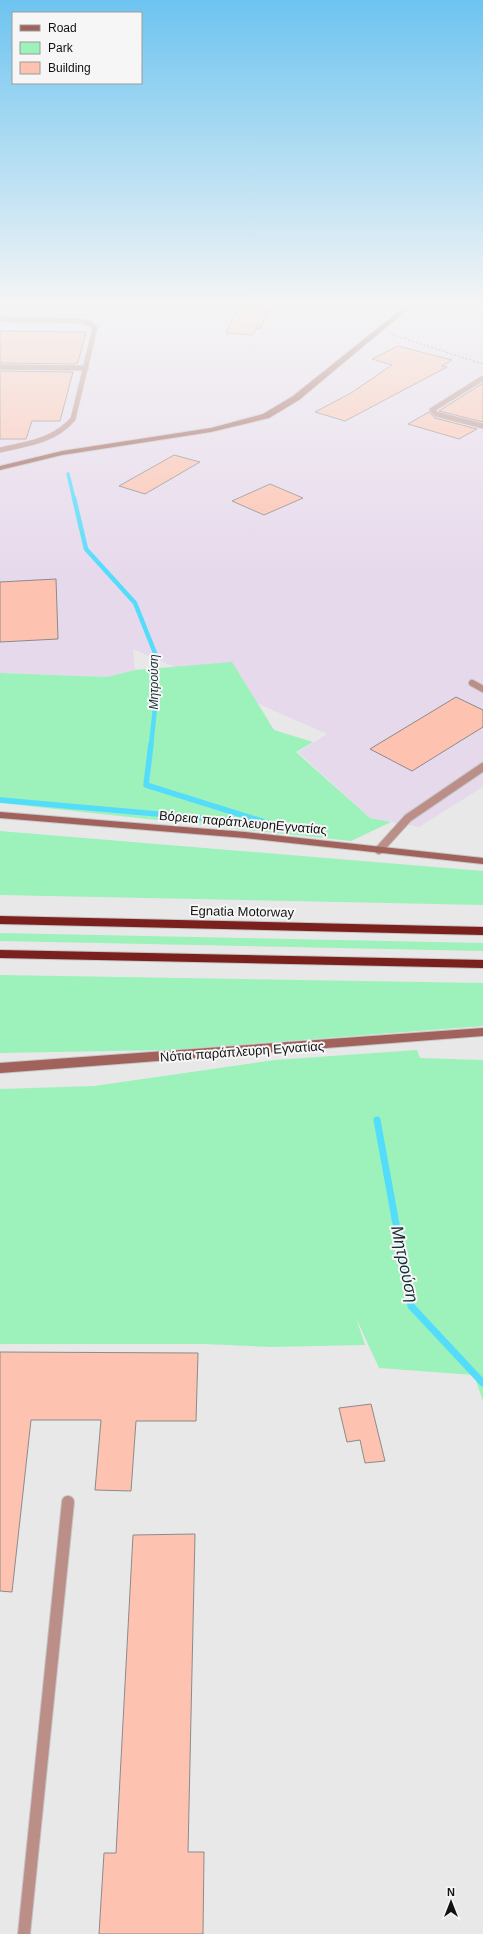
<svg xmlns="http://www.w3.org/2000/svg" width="483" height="1934" font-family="Helvetica,sans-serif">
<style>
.industrial{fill:#e7d9ec}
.green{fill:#9df1bb}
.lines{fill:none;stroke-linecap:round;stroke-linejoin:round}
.stream-far3{stroke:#54dcfb;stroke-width:3.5}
.stream-far2{stroke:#54dcfb;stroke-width:4.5}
.stream-far1{stroke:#54dcfb;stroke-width:5.5}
.stream{stroke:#54dcfb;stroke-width:7}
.building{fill:#fec2b0;stroke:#8c8b8b}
.lane-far3-casing{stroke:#c6c6c7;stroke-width:6}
.lane-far2-casing{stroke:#c6c6c7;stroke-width:8}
.lane-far1-casing{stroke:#c6c6c7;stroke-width:10}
.lane-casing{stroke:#c6c6c7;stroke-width:14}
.secondary-casing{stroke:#c6c6c7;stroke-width:2}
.highway-casing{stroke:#c6c6c7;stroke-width:2}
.path{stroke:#979798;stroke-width:1.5;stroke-dasharray:2 2;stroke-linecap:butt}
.lane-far3{stroke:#bb8e88;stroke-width:5}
.lane-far2{stroke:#bb8e88;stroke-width:6}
.lane-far1{stroke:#bb8e88;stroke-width:8}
.lane{stroke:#bb8e88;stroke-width:12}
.secondary{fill:#a1625b;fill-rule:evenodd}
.highway{fill:#7a211d;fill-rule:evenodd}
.labels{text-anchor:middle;stroke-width:4;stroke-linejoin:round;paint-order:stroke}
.far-water-label{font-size:12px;font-style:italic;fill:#193036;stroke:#f6f6f7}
.street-label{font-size:13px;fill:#121212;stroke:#f6f6f7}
.near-water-label{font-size:17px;font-style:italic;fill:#193036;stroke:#f6f6f7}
</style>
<rect width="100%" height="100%" fill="#e8e8e9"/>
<path class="industrial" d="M0 304H483V787L419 827 370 818 298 752 327 734 133 649 135 670 107 677 0 673Z"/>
<path class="green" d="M232 662 274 730 313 742 296 752 370 818 391 822 351 841 0 803V673L107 677 135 670Z
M0 831 483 871V905L0 895Z
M0 933 483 943V951L0 941Z
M0 975 483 983V1026L170 1050 0 1053Z
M417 1050 420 1058 483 1060V1401L474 1375 379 1368 356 1318 365 1345 270 1347 204 1344H0V1089L94 1086 275 1060Z"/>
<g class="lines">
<path class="stream-far3" d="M68 474 74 499"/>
<path class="stream-far2" d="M74 498 86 549 135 603 155 653 156 699 151 745"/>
<path class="stream-far1" d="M151 744 146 785 271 824
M0 800 259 823"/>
<path class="stream" d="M377 1120 411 1306 483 1383"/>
</g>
<path class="building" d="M239 306 269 308 260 329 256 328 253 335 226 333Z
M0 331 86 332 78 362 75 364 0 363Z
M398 346 452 360 442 366 447 367 345 421 315 412 351 393 392 365 372 359Z
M0 371 73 372 60 421H32L26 439H0Z
M483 383V422L439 411Z
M429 412 435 418 477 429 459 439 408 424Z
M174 455 200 462 145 494 119 486Z
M270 484 303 498 264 515 232 501Z
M56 579 58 639 0 642V582Z
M456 697 483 710V727L412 771 370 749Z
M0 1352 198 1353 196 1421H136L131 1491 95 1490 101 1420H31L12 1592 0 1591Z
M371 1404 385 1461 365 1463 360 1440 347 1442 339 1408Z
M195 1534 188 1852H204L203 1934H99L104 1853H116L133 1535Z"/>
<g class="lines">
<defs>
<path id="lane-far3" d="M0 319 81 321 91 324 95 328 73 419C54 441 27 444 0 450
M0 367 86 368
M483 378 432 410 436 414 483 426"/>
<path id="lane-far2" d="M472 683 483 689"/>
<path id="lane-far1" d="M379 850 408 818 483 767"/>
<path id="lane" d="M24 1934 68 1502"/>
<path id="secondary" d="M408 304H414L299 400 269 418 211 432 62 455 0 470V466L62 451 211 428 263 414 293 396Z
M0 812 245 832 483 858V864L245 838 0 818Z
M483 1028V1036L0 1073V1063Z"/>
<path id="highway" d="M0 916 483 927V935L0 924Z
M0 950 483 960V968L0 958Z"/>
</defs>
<use href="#lane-far3" class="lane-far3-casing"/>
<use href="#lane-far2" class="lane-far2-casing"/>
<use href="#lane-far1" class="lane-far1-casing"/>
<use href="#lane" class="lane-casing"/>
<use href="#secondary" class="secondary-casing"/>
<use href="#highway" class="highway-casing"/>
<path class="path" d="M393 335 483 364"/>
<use href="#lane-far3" class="lane-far3"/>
<use href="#lane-far2" class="lane-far2"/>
<use href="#lane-far1" class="lane-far1"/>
<use href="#lane" class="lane"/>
<use href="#secondary" class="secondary"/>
<use href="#highway" class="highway"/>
</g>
<linearGradient id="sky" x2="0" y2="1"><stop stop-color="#6dc4f0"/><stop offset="0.53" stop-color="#f5f5f5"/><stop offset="1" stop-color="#f5f5f5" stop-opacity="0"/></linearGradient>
<rect width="483" height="574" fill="url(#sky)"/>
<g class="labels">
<g class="far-water-label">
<text transform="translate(154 682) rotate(-90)" y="4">Μητρούση</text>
</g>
<g class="street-label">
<text transform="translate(243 822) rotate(5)" y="5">Βόρεια παράπλευρηΕγνατίας</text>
<text transform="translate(242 911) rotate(1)" y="5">Egnatia Motorway</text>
<text transform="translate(242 1051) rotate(-4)" y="5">Νότια παράπλευρη Εγνατίας</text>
</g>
<g class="near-water-label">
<text transform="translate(405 1264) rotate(78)" y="6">Μητρούση</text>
</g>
</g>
<rect x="12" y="12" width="130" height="72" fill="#f6f6f7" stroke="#9b9b9b"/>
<rect x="20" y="25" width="20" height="6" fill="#a1625b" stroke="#9b9b9b"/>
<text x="48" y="32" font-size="12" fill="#121212">Road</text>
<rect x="20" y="42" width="20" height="12" fill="#9df1bb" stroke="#9b9b9b"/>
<text x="48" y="52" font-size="12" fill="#121212">Park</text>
<rect x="20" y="62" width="20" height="12" fill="#fec2b0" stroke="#9b9b9b"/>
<text x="48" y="72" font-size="12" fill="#121212">Building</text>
<g transform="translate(451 1902)" stroke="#f6f6f7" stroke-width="3" paint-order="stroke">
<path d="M0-3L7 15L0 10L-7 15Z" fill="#121212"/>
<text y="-6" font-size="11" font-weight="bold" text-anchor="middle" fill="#121212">N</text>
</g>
</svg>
